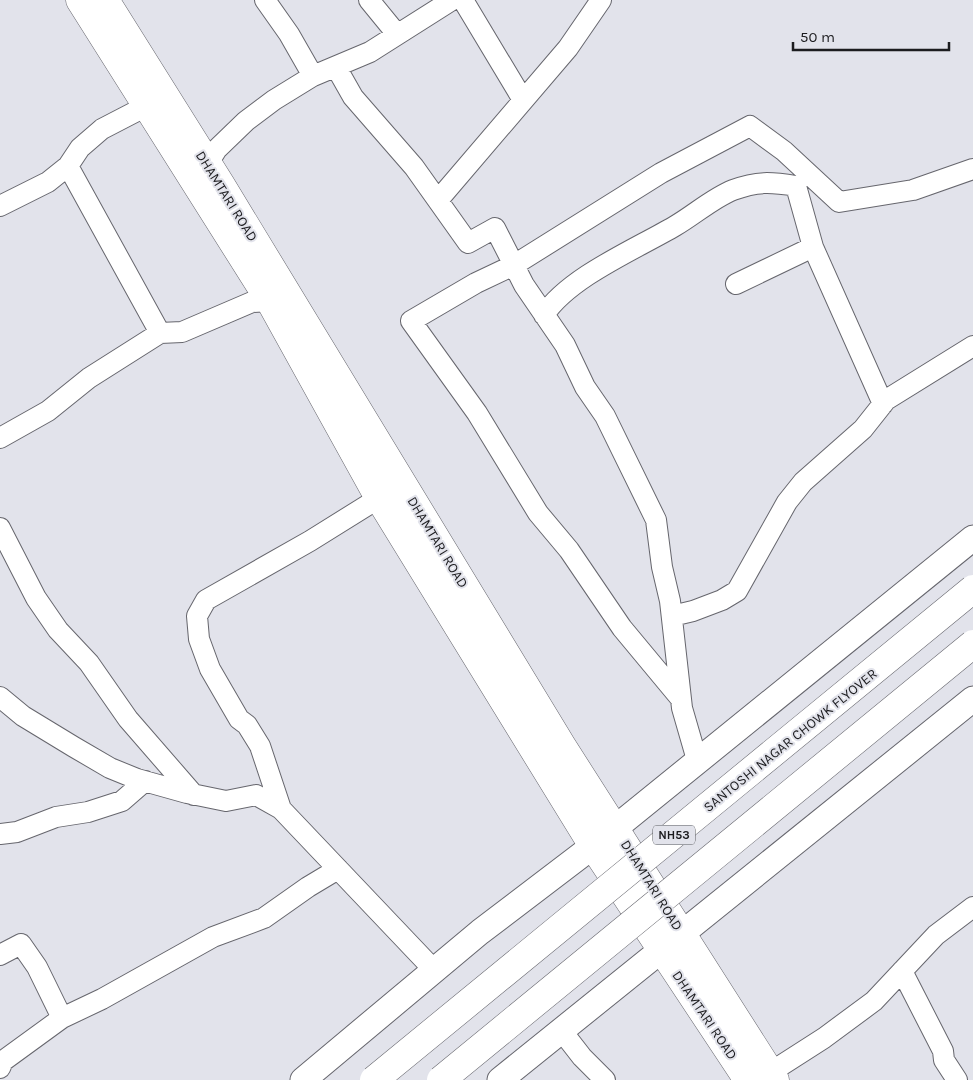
<svg xmlns="http://www.w3.org/2000/svg" width="973" height="1080" font-family="Karla,sans-serif">
<style>
.lines{fill:none;stroke-linecap:round;stroke-linejoin:round}
.minor-casing{stroke:#66666d;stroke-width:22}
.tertiary-casing{stroke:#66666d;stroke-width:27}
.secondary-casing{stroke:#66666d;stroke-width:29}
.minor{stroke:#fff;stroke-width:20}
.tertiary{stroke:#fff;stroke-width:25}
.secondary{stroke:#fff;stroke-width:28}
.trunk-bridge-casing{stroke:#66666d;stroke-width:29;stroke-linecap:butt}
.trunk-bridge{stroke:#fff;stroke-width:28}
.labels{text-anchor:middle;stroke-width:4;stroke-linejoin:round;paint-order:stroke}
.shield{fill:#e2e3eb;stroke:#57585c;stroke-width:1}
.shield-label{font-size:12px;font-weight:bold;fill:#1c1c1f}
.street-label{font-size:14px;fill:#1c1c1f;stroke:#e2e3eb}
</style>
<rect width="100%" height="100%" fill="#e2e3eb"/>
<g class="lines">
<defs>
<path id="minor" d="M265 0 289 34 313 76
M369 0 396 33
M463 0 523 100
M336 67 353 97 414 167 468 243 495 228 524 285 565 345 585 387 605 416 656 520 662 567 670 601 682 708 697 760
M68 166 160 333
M202 173 217 149 246 121 274 100 313 76 370 52 452 0
M439 199 568 48 601 0
M0 206 48 182 68 166 80 148 102 129 158 100
M736 284 813 247
M544 315C569 277 636 249 675 226 694 215 713 198 733 190 757 181 771 182 796 186L813 247 883 404
M0 438 48 411 89 378 160 333 182 332 252 302 270 301
M0 528 36 598 58 630 89 663 128 719 194 795
M672 616 693 611 722 600 737 591 787 502 803 482 863 429 886 400 973 346
M0 697 23 716 74 747 110 768 137 779 187 793 226 801 256 795 281 809 434 970
M681 699 622 628 569 550 538 513 477 413 411 321 476 283 514 265 661 173 750 126 784 151 839 202 913 190 973 169
M281 809 260 746 247 725 239 719 210 669 199 639 197 616 206 600 310 541 379 498
M0 834 17 832 56 817 88 812 122 801 145 781
M0 955 21 944 37 967 62 1018
M902 971 943 1051 944 1060 957 1080
M561 1030 582 1057 605 1080
M0 1068 3 1061 62 1018 102 999 213 937 264 918 308 887 338 869
M771 1072 824 1038 874 1001 936 935 973 907"/>
<path id="tertiary" d="M303 1080 480 932 593 846 973 538
M500 1080 973 699"/>
<path id="secondary" d="M80 0 270 301 379 498 593 846 748 1080
M105 0 221 185 562 746 775 1080"/>
</defs>
<use href="#minor" class="minor-casing"/>
<use href="#tertiary" class="tertiary-casing"/>
<use href="#secondary" class="secondary-casing"/>
<use href="#minor" class="minor"/>
<use href="#tertiary" class="tertiary"/>
<use href="#secondary" class="secondary"/>
<defs>
<path id="trunk-bridge" d="M374 1080 973 589
M441 1080 973 644"/>
</defs>
<use href="#trunk-bridge" class="trunk-bridge-casing"/>
<use href="#trunk-bridge" class="trunk-bridge"/>
</g>
<g class="labels">
<rect class="shield" x="653" y="825.5" width="42" height="19" rx="4"/>
<g class="shield-label">
<text x="674" y="839">NH53</text>
</g>
<g class="street-label">
<text transform="translate(227 196) rotate(58)" y="5">DHAMTARI ROAD</text>
<text transform="translate(438 542) rotate(59)" y="5">DHAMTARI ROAD</text>
<text transform="translate(790 740) rotate(-39)" y="5">SANTOSHI NAGAR CHOWK FLYOVER</text>
<text transform="translate(652 885) rotate(58)" y="5">DHAMTARI ROAD</text>
<text transform="translate(705 1015) rotate(56)" y="5">DHAMTARI ROAD</text>
</g>
</g>
<path d="M793 42v8h156v-8" fill="none" stroke="#1c1c1f" stroke-width="2.5"/>
<text x="800" y="42" font-size="15" fill="#1c1c1f" stroke="#e2e3eb" stroke-width="4" paint-order="stroke">50 m</text>
</svg>
